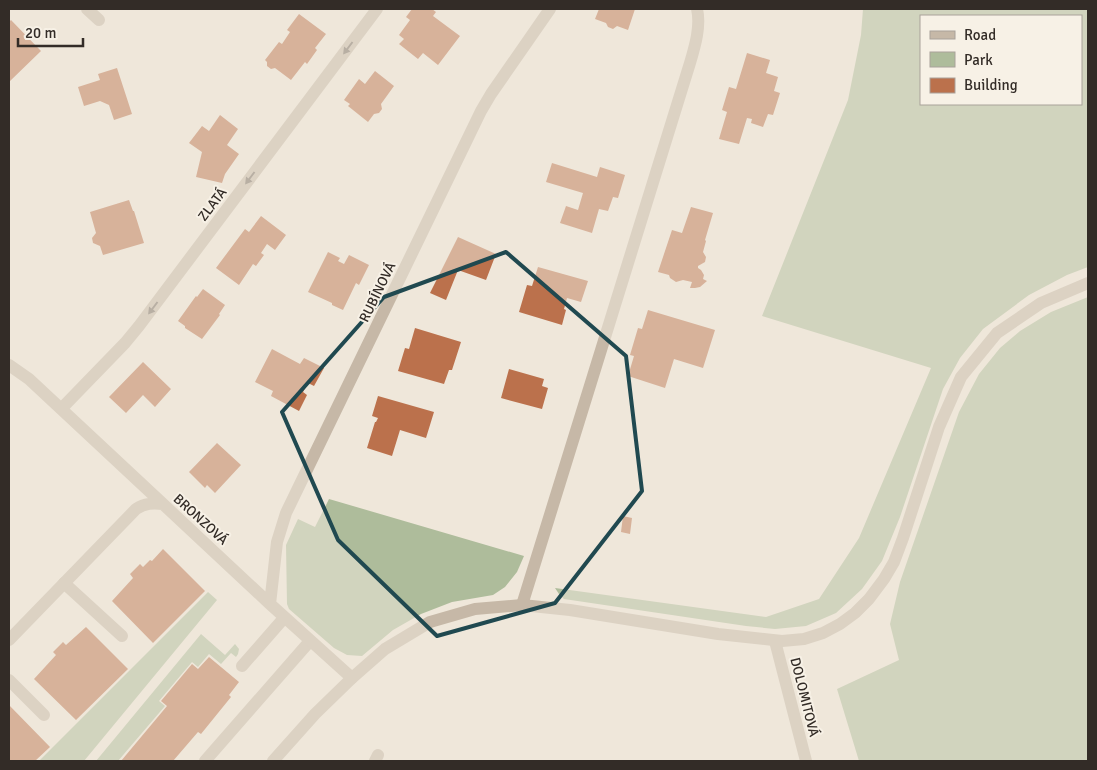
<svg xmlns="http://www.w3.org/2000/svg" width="1097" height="770" font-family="Signika,sans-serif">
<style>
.green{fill:#aebc9b;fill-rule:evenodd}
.building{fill:#bb714c}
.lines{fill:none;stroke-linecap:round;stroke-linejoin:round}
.service{stroke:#c6b8a7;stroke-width:12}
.minor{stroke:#c6b8a7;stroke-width:12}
.tertiary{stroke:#c6b8a7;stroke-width:12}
.oneway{fill:#756b61}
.marked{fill:none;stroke:#204950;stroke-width:4;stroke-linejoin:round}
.labels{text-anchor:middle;stroke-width:4;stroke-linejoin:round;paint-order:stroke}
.street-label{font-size:14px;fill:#332c27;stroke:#f7f1e6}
</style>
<rect width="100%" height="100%" fill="#efe7da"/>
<path class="green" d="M863 9H1088V267L1067 275 1029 295 983 329 960 358 943 389 900 517 882 561 862 589 836 613 806 626 775 629 746 626 564 599 559 594 555 588 766 617 819 599 859 538 931 368 762 316 848 100 861 35ZM921 16H1081V104H921Z
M1088 297V761H859L837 689 899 660 890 624 900 582 959 412 979 374 1000 348 1020 331 1051 312Z
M329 499 524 556 517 572 505 587 493 595 452 602 421 614 393 630 362 656 347 655 334 648 289 609 287 604 286 545 298 519 315 527Z
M208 592 217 600 84 761H39Z
M201 634 225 655 235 644 239 649 238 654 236 657 231 653 221 664 209 654 198 667 192 662 159 701 165 706 118 761H96Z"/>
<path class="building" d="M412 9H432L436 12 433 16 460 36 438 65 423 53 418 59 399 44 404 39 399 35 410 20 406 17Z
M599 9H635L628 30 617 26 613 29 608 27 606 23 595 19Z
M299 14 326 34 315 48 317 50 307 64 305 62 291 80 275 68 271 69 267 66V62L265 60 279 42 282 44 290 32 287 30Z
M11 20 41 51 9 82V22Z
M747 53 770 60 766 73 778 77 774 91 780 93 773 115 768 114 763 127 751 123 752 119 747 118 739 144 719 139 727 112 722 110 729 87 736 89Z
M117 68 132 114 114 120 109 105 100 101 84 106 78 87 100 80 98 74Z
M375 71 394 86 381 104 382 109 379 113 374 114 368 122 348 106 350 104 344 100 359 79 365 84Z
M220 115 238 129 227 145 239 154 225 174 222 183 196 177 202 152 189 143 202 126 209 131Z
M552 163 597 177 600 167 625 175 618 198 613 197 608 211 599 209 592 233 560 223 566 206 578 210 583 193 546 182Z
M129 200 133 211H134L144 243 103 255 100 246 93 243 92 238 96 233 90 212Z
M691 207 713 213 705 240 706 241 703 252 706 257 705 262 698 266V268L701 270 704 275 703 279 707 281 700 287 695 288H690L692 282 683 280 676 282 670 278 669 275 658 272 672 230 682 233Z
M261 216 286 235 275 250 267 244 261 253 264 255 256 266 253 264 239 285 216 268 245 229 249 232Z
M458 237 496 254 486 280 458 270 446 300 430 293Z
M328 252 340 258 338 261 344 264 349 255 369 265 359 285 356 283 343 310 332 305V303L308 292Z
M538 267 588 281 581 302 567 298 564 309 566 310 562 325 519 312 527 285 532 286Z
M203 289 225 305 219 314 220 315 202 339 185 328V326L178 321 196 296 197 297Z
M648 310 715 330 703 368 674 359 665 388 628 376 634 356 630 355 638 328 642 329Z
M415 328 461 342 452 370H449L444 384 398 371 405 348 409 349Z
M272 349 300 364 304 358 324 368 314 386 308 383 303 392 307 395 299 411 271 396 273 391 255 382Z
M143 362 171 389 155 407 143 395 126 413 109 397Z
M509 369 544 379 542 386 548 388 542 409 501 398Z
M378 396 434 412 426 438 400 430 392 456 367 448 375 422H376L378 418 372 416Z
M217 443 241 465 215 493 207 485 205 488 189 472Z
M623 516 632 518 630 534 621 532Z
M163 549 205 591 153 643 112 601 133 578 130 574 140 564 143 567 150 560 152 561Z
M86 627 128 669 76 720 34 679 56 655 53 652 63 642 66 645Z
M209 657 239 682 229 695 231 697 201 734 198 732 173 761H121L167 706 161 701 192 664 198 669Z
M9 705 50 747 35 761H9Z"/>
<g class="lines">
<path class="service" d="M87 9 99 20
M64 583 122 636
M242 666 284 618
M9 680 44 715
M205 761 310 641"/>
<path class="minor" d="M9 365 29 379 163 504
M62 408 125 343 139 326 377 9
M270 604 277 542 286 513 481 111 491 94 550 9
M522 605 690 63C695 46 701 26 697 9
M9 640 136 509C145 503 153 503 163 504L270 604 352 678
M775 641 806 761
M375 761 378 755"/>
<path class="tertiary" d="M273 761 315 714 352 678 385 649 430 622 475 609 522 605 570 610 718 634 782 641 804 639 823 633 840 624 855 613 869 599 884 579 894 562 903 538 939 427 961 377 997 333 1041 303 1088 283"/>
</g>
<defs><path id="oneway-solid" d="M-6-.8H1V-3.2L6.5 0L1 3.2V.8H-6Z" transform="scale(1.25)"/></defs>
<g class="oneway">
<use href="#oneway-solid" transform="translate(348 48) rotate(127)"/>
<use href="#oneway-solid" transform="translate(250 178) rotate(127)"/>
<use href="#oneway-solid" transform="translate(153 308) rotate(127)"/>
</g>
<path d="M0 0H1097V770H0ZM506 252 626 356 642 491 555 603 437 636 338 540 282 412 384 297Z" fill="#efe7da" fill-opacity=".55" fill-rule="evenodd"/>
<path class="marked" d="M506 252 626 356 642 491 555 603 437 636 338 540 282 412 384 297Z"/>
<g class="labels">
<g class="street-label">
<text transform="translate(212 204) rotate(-53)" y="5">ZLATÁ</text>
<text transform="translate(377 292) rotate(-64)" y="5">RUBÍNOVÁ</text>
<text transform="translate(201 519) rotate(42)" y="5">BRONZOVÁ</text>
<text transform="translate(805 697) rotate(76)" y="5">DOLOMITOVÁ</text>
</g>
</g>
<rect width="1097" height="770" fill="none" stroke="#332c27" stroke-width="20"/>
<rect x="920" y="15" width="162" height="90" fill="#f7f1e6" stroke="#a9a29a"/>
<rect x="930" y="31" width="25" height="8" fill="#c6b8a7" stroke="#a9a29a"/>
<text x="964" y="40" font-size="15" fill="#332c27">Road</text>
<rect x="930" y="52" width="25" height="15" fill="#aebc9b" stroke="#a9a29a"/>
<text x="964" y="65" font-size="15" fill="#332c27">Park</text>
<rect x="930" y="78" width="25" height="15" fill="#bb714c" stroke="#a9a29a"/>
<text x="964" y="90" font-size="15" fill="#332c27">Building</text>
<path d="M18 38v8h65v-8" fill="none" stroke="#332c27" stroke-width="2.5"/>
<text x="25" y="38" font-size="15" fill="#332c27" stroke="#f7f1e6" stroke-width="4" paint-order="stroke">20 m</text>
</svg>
